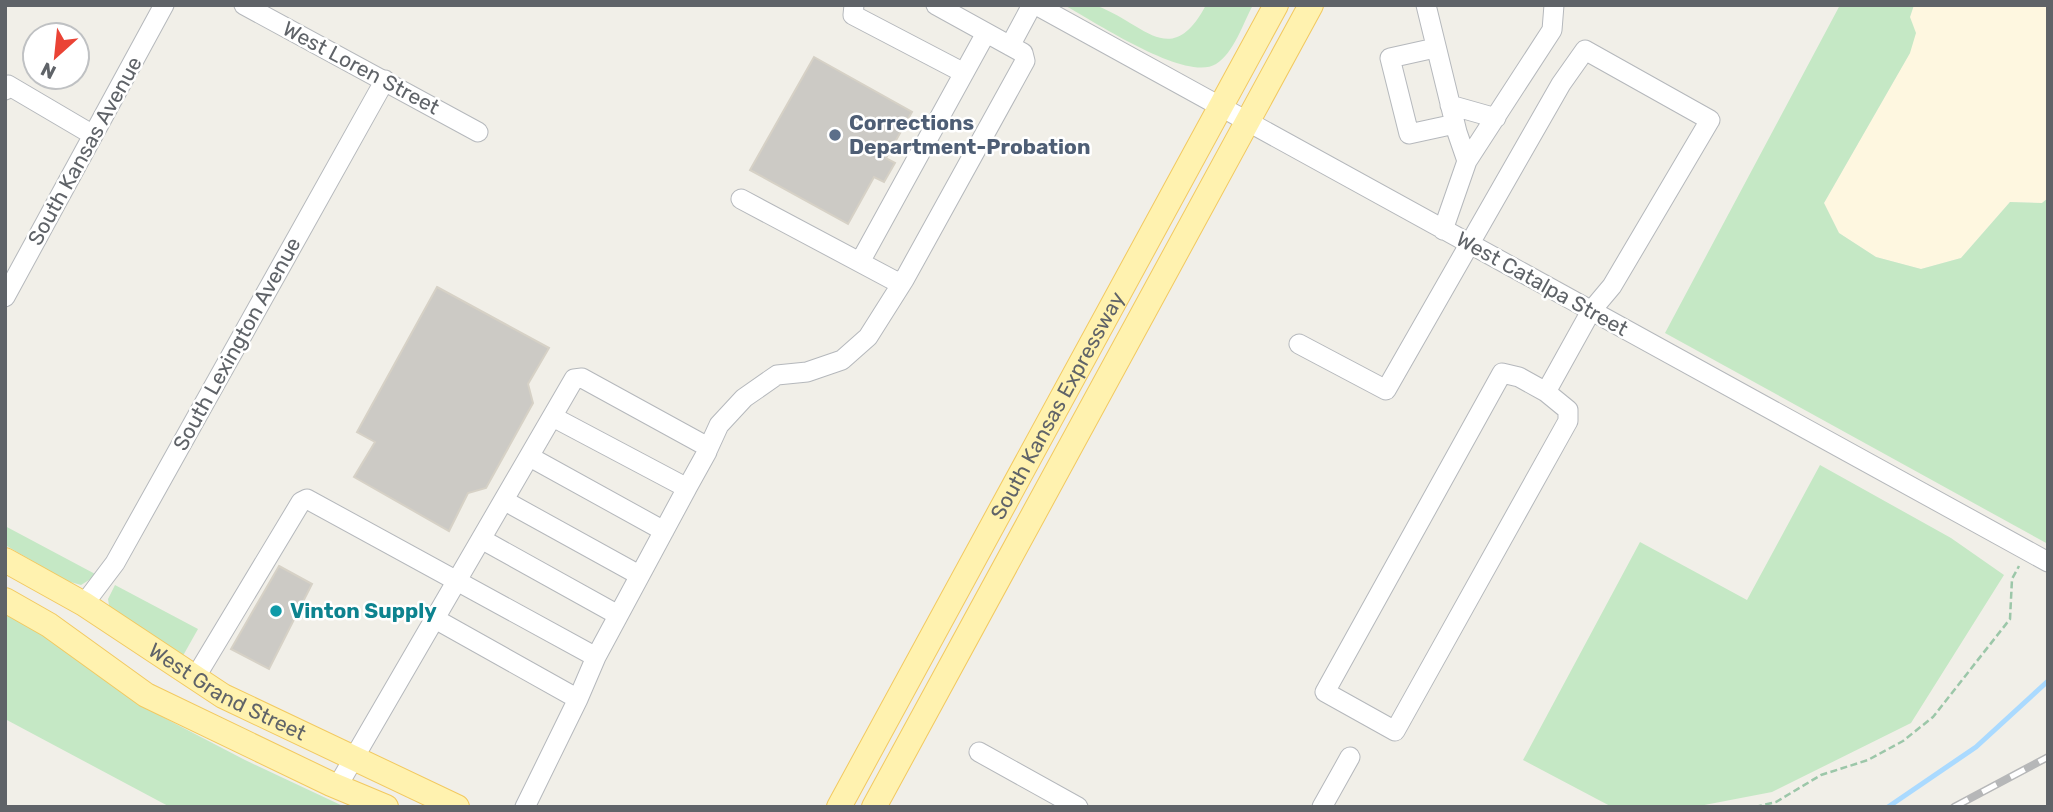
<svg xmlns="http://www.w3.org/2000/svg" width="2053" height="812" font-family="Rubik,sans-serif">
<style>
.commercial{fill:#fef7e0}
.green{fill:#c5e8c5}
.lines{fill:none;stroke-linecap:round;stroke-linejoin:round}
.stream{stroke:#aadaff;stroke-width:5}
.building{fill:#cccac5;stroke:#d6d1c6;stroke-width:2}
.minor-casing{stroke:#b5b8bc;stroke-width:21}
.major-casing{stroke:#f2c960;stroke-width:26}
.path{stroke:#9cc7a9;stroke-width:2.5;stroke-dasharray:7 3.5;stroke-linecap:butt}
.minor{stroke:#fff;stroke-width:19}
.major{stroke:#fff2af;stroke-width:24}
.rail-casing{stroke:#b6b7b8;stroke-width:8}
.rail{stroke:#fff;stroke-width:5;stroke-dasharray:16;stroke-linecap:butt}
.service-dot{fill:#5c6f8a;stroke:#fff;stroke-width:2.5}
.culture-dot{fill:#0f9aa8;stroke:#fff;stroke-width:2.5}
.labels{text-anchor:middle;stroke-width:5;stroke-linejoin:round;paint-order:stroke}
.street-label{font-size:21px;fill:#5f6368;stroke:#fff}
.service-label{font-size:21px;font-weight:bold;fill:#4e5e75;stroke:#fff;text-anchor:start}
.culture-label{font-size:21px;font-weight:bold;fill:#0d838f;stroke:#fff;text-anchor:start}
</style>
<rect width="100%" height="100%" fill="#f1efe8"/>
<path class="commercial" d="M1914 5H2048V198L2042 203 2010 202 1961 258 1921 269 1876 257 1839 233 1824 203 1910 53V17Z"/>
<path class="green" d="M1064 5C1074 5 1088 3 1097 6 1144 23 1171 71 1206 5H1253C1243 23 1234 53 1216 64 1186 83 1094 21 1064 5Z
M1840 5H1914L1910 17 1916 33 1910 53 1824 203 1839 233 1876 257 1921 269 1961 258 2010 202 2042 203 2048 198V544L1665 333Z
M1820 465 1951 538 2004 575 1911 723 1772 792 1694 807H1612L1523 760 1640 542 1747 600Z
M5 526 97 575 81 585 67 581 5 545Z
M115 585 198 629 180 661 110 612 108 599Z
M5 607 151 711 245 760 345 807H170L5 719Z"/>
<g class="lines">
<path class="stream" d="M1888 807 1976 747 2048 681"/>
</g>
<path class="building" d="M814 57 912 112 886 158 895 163 884 182 874 177 848 224 750 170Z
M437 287 549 348 528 384 533 403 486 488 468 493 449 531 354 477 375 442 357 432Z
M279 566 312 584 269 669 231 649Z"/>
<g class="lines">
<defs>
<path id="minor" d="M244 5 478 132
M854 5 853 15 964 73
M1036 5 2048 562
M1426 5 1457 132 1467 161
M1010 46 1032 5
M1435 48 1390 58 1409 134 1455 124
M5 90 8 85 93 135
M1450 105 1496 118
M741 199 895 281 904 280 1025 61 1023 53 936 5
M1443 230 1467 161 1552 30 1554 5
M860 262 986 33
M5 297 164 5
M1299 344 1386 390 1561 84 1585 50 1710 120 1612 286 1591 311 1546 392 1568 410V421L1395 731 1325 692 1502 373 1519 377 1546 392
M708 449 719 425 744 398 777 375 807 372 842 360 868 337 904 280
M530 457 664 531
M505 501 639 575
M483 540 618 615
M84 604 115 563 385 80
M437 620 578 699
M195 678 301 502 307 499 596 657
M979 752 1078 807
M337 787 574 379 582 378 706 446 707 452 687 488
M525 807 578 699 596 657 687 488 553 417
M1322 807 1350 757"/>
<g id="major">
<path id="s1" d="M5 560 84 604 223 696 457 807"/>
<path d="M5 600 49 625 146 695 331 784 386 807"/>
<path id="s2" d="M839 807 1276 5"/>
<path d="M874 807 1311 5"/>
</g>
</defs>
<use href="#minor" class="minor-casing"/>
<use href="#major" class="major-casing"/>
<path class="path" d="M1582 807H1589
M1755 807 1776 802 1821 775 1868 760 1903 741 1933 717 2010 619 2012 579 2019 566"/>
<use href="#minor" class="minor"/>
<use href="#major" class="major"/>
<defs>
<path id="rail" d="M1954 807 2048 757"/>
</defs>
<use href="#rail" class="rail-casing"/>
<use href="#rail" class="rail"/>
</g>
<circle class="service-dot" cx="835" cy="135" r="7"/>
<circle class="culture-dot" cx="276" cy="611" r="7"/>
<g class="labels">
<g class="street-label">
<text transform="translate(361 68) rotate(28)" y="7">West Loren Street</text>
<text transform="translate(85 151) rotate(-61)" y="7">South Kansas Avenue</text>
<text transform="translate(1542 284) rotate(29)" y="7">West Catalpa Street</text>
<text transform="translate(237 344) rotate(-61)" y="7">South Lexington Avenue</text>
<text dy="7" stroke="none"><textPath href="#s2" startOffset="457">South Kansas Expressway</textPath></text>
<text dy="7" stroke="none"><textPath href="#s1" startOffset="259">West Grand Street</textPath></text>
</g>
<g class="service-label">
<text x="849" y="130">Corrections<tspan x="849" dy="24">Department-Probation</tspan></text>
</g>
<g class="culture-label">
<text x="290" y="618">Vinton Supply</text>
</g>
</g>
<rect width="2053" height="812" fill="none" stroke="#5f6368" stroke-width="14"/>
<g transform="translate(56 56) rotate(207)"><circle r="33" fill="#ffffff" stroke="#bfc1c3" stroke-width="2"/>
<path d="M0-5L12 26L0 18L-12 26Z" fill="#ea4335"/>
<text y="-10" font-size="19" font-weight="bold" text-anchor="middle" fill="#5f6368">N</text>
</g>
</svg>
